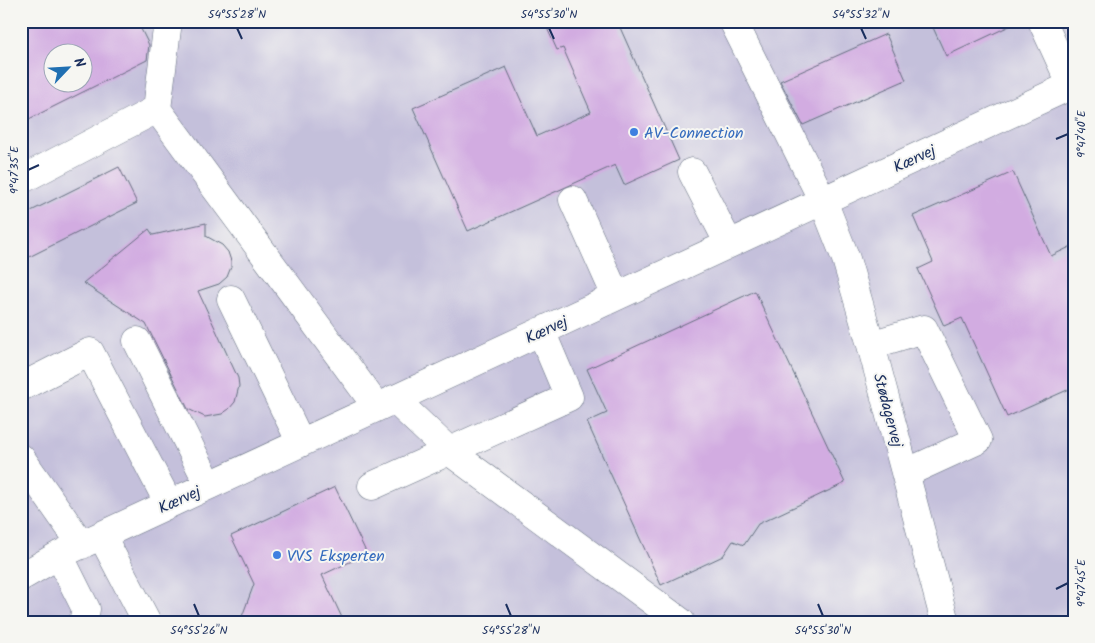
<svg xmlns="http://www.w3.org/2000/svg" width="1095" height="643" font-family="Kalam,sans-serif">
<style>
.industrial{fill:#c4c0db;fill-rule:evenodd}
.building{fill:#d2ace1;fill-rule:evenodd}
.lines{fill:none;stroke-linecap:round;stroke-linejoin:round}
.minor-casing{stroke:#636d7f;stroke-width:29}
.minor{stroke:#fff;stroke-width:28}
.ticks{fill:none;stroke:#1b2f5e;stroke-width:2}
.shop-dot{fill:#3f7fe0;stroke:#f6f6f2;stroke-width:2}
.labels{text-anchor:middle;stroke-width:4;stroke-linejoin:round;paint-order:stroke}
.shop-label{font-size:16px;fill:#366cbe;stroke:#f6f6f2;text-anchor:start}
.street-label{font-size:16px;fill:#1b2f5e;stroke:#f6f6f2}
.neatline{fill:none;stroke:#1b2f5e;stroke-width:2}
.ticks-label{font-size:12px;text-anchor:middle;fill:#1b2f5e}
</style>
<rect width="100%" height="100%" fill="#f6f6f2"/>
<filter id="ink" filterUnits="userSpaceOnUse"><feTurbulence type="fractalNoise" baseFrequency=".02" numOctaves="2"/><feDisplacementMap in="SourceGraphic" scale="10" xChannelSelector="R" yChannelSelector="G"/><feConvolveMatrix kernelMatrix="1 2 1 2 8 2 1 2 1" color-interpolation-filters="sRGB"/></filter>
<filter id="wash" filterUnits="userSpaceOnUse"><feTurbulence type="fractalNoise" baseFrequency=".0096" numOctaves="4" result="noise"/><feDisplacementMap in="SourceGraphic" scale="20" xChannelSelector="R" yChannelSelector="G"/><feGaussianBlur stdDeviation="1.12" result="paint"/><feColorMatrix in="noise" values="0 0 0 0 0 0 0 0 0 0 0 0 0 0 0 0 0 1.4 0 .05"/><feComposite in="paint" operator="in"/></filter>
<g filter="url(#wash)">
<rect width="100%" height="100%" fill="#e8e0bc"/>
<path class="industrial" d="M21 21H1074V622H21ZM52 52H82V82H52Z"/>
<g id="blocks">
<path class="building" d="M21 21H137L149 45 147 60 21 123ZM52 52H82V82H52Z
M544 21H622L618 23 679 160 624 185 615 165 468 231 413 108 506 67 537 136 591 112 563 48 557 50Z
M930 21H1020L946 56Z
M886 34 906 80 803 125 780 81Z
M119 167 137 203 21 261V216Z
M1013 172 1051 256 1074 245V387L1007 417 962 318 944 326 918 269 933 262 913 216Z
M206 223V236L222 245 228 252 231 261V267L227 277 219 284 198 291 238 378 239 386 235 402 229 409 222 414 205 417 188 409 146 324 83 283 149 229 153 235Z
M755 291 845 483 758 524 744 545 733 541 723 556 661 585 587 422 607 413 587 369Z
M335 487 367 554 322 575 344 622H240L254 584 231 536Z"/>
</g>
</g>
<g filter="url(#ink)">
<use href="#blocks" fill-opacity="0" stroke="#636d7f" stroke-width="1"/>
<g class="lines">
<defs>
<path id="minor" d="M168 21 157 109 377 407
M733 21 823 201 846 259 871 345 945 622
M1042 21 1074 91
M692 172 729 244
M21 180 157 109
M573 200 616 296
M231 299 301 443
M137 341 209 485
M871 345 924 329 978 440 906 473
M21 387 90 352 169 504
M394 399 449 451 681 622
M21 458 82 545
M372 486 569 397 541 331
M102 536 147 622
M59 555 86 609 83 622
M21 577 59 555 169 504 1074 84"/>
</defs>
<use href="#minor" class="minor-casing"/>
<use href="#minor" class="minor"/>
</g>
</g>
<path class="ticks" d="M237 28 242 39M549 28 554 39M861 28 866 39M1056 139 1068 134M28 170 39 165M1056 589 1068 583M194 604 199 616M506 604 511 616M818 604 823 616"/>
<g class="shop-dot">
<circle cx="634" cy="132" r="5"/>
<circle cx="277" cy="555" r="5"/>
</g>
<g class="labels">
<g class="shop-label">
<text x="644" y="138">AV-Connection</text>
<text x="287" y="561">VVS Eksperten</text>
</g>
<g class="street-label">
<text transform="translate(914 158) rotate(-25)" y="6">Kærvej</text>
<text transform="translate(546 329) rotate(-25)" y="6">Kærvej</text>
<text transform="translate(889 410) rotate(75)" y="6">Stødagervej</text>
<text transform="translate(179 499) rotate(-25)" y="6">Kærvej</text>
</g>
</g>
<rect width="1095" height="643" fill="none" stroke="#f6f6f2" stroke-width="55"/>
<g transform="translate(68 68) rotate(65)"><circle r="24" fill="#f6f6f2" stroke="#9ea6b7"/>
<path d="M0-4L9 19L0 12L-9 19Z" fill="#1f6fb2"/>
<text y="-8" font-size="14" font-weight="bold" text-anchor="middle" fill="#1b2f5e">N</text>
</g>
<rect x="28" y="28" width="1040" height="588" class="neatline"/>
<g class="ticks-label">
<text x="237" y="18">54°55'28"N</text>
<text x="549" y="18">54°55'30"N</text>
<text x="861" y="18">54°55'32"N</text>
<text transform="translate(1081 134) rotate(-90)" y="4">9°47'40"E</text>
<text transform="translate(14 170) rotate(-90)" y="4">9°47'35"E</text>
<text transform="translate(1081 583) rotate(-90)" y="4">9°47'45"E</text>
<text x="199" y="634">54°55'26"N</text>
<text x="511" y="634">54°55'28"N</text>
<text x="823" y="634">54°55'30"N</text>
</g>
</svg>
